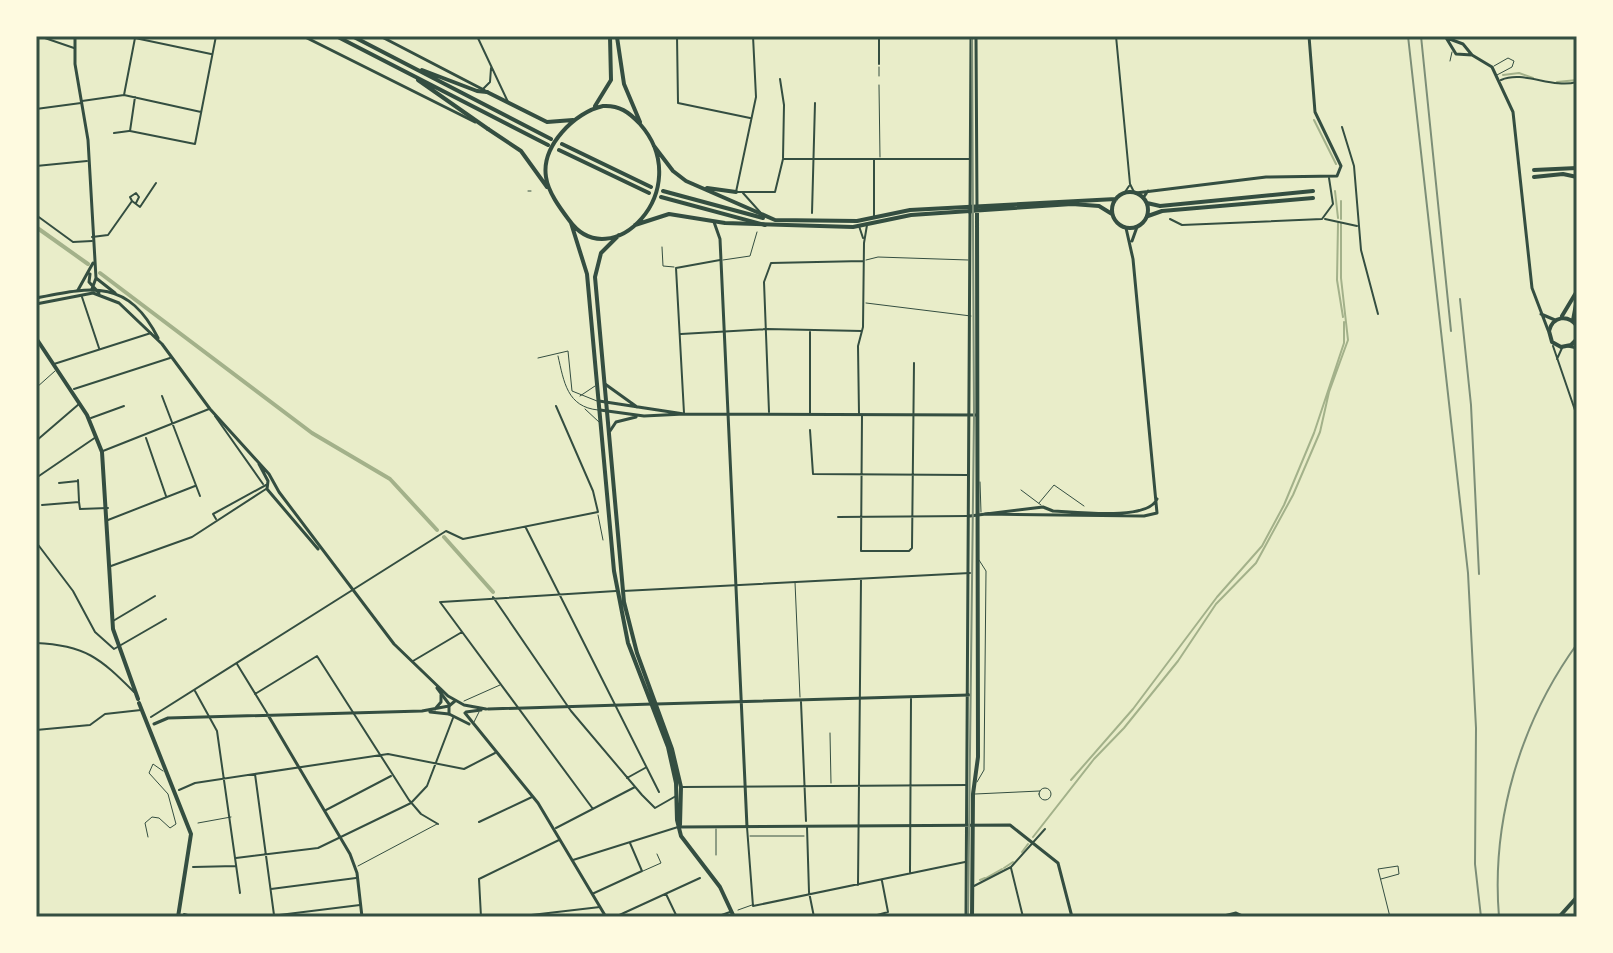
<svg xmlns="http://www.w3.org/2000/svg" width="1613" height="953" font-family="'Titillium Web',sans-serif">
<style>
.lines{fill:none;stroke-linecap:round;stroke-linejoin:round}
.stream{stroke:#a3b18a;stroke-width:2}
.canal{stroke:#a3b18a;stroke-width:4}
.service{stroke:#344e41;stroke-width:1}
.minor{stroke:#344e41;stroke-width:2}
.tertiary{stroke:#344e41;stroke-width:3}
.secondary{stroke:#344e41;stroke-width:3}
.primary{stroke:#344e41;stroke-width:4}
.trunk{stroke:#344e41;stroke-width:4}
.tram{stroke:#7c8e77;stroke-width:2}
.rail{stroke:#7c8e77;stroke-width:2}
.neatline{fill:none;stroke:#344e41;stroke-width:3}
</style>
<rect width="100%" height="100%" fill="#e9edc9"/>
<g class="lines">
<path class="stream" d="M1503 75 1519 73 1533 78
M1557 82 1577 80
M1314 120 1336 164
M1335 191 1338 218
M1341 201V219
M1338 223 1337 280 1343 317
M1071 780 1133 709 1217 597 1262 546 1284 505 1314 433 1344 343V322
M1033 837 1094 759 1124 728 1178 661 1216 604 1256 563 1293 495 1320 432 1329 392 1348 340 1341 278V223
M1022 852 1028 844
M1004 868 1013 862
M986 878 1002 869
M980 880 985 878
M898 917V916"/>
<path class="canal" d="M36 227 88 264
M100 273 312 433 390 479 437 530
M444 537 493 592"/>
<path class="service" d="M1450 61 1452 52
M1494 66 1508 58 1514 61 1512 67 1497 75
M879 76V67
M879 85 880 157
M528 191H531
M662 247 663 266 674 267
M723 260 750 256 757 232
M866 260 878 257 968 260
M866 303 971 316
M558 356C564 382 567 407 598 410
M538 358 568 351 572 391 597 401
M36 388 55 371
M580 396 595 386
M585 409 599 422
M980 482 981 512
M1021 490 1041 505
M1039 503 1054 485 1084 506
M598 515 603 540
M795 582 800 697
M464 701 500 685
M474 722 479 712
M830 733 831 783
M977 782 984 770 986 571 979 560
M1039 794a6 6 0 1 1 12 0a6 6 0 1 1-12 0Z
M975 794 1040 791
M198 823 231 817
M716 829V855
M750 836H804
M148 837 145 823 152 817 159 818 170 828 176 824 168 794 149 773 153 764 163 771
M358 866 437 824
M643 871 661 863 657 854
M1381 879 1399 874 1398 866 1378 869 1390 917
M738 910 752 905"/>
<path class="minor" d="M39 36 74 48
M477 36 508 102
M677 36 678 103 750 118
M753 36 756 97 736 192H775L783 159H874
M1116 36 1130 184 1134 192
M879 64V36
M780 79 784 105 783 158
M1501 80C1524 70 1551 89 1577 82
M483 89 490 82 491 68
M36 95 38 109
M124 95 135 38 211 54
M135 97 130 131 195 144 216 36
M82 101 124 95 201 112
M36 109 81 103
M1342 127 1354 166 1361 250 1378 314
M114 133 129 131
M36 166 87 161
M1125 192 1129 186
M743 193 760 212
M132 201 130 197 136 193 139 197 136 203
M812 213 815 103
M36 215 73 242 92 241
M874 217V159H970
M1170 219 1182 225 1322 219 1333 204 1329 178
M1325 219 1357 226
M859 226 863 238
M92 237 108 235 132 201 140 207 156 183
M82 297 99 348
M681 334 767 329 862 331
M1553 346 1577 416
M1557 359 1562 348
M54 364 151 333
M74 389 170 358
M162 396 200 496
M769 412 764 282 771 263 863 261
M684 413 676 268 720 260
M810 413V332
M859 414 858 346 863 327 864 243 867 225
M862 415 861 551H909L912 548 914 363
M215 416 263 484
M91 418 124 406
M810 430 813 474 967 475
M146 438 166 496
M36 441 79 404
M103 451 209 409
M36 478 96 437
M78 480 79 501
M59 483 78 481
M42 505 79 502 80 509 108 508
M838 517 969 516
M216 519 213 514 266 485
M108 520 195 486
M526 528 659 792
M36 542 73 591 95 632 114 649 166 619
M111 566 192 537 266 489
M623 591 970 573
M493 597 571 711 642 795 655 808 676 796
M440 602 593 809
M441 602 616 591
M113 621 155 596
M36 643C85 645 100 658 134 692
M413 661 462 632
M237 664 267 713
M195 691 217 731 240 893
M255 694 317 656 409 800 421 814 438 824
M801 702 806 821
M151 717 446 531 463 539 598 512 593 491 556 406
M36 730 90 725 105 714 141 710
M255 774 274 915
M627 778 645 768
M682 787 967 785
M179 790 195 783 388 754 464 769 495 753
M326 810 391 776
M479 822 532 797
M747 827 753 906 965 862
M807 827 809 892 814 917
M556 828 635 787
M236 858 318 848 411 803 427 786 453 718
M573 860 678 827
M193 867 236 866
M1011 868 1023 917
M910 872 911 699
M858 885 861 580
M974 886 1011 867 1045 829
M271 889 356 878
M592 894 642 871 630 843
M666 894 677 917
M184 914 195 917
M263 917 360 905
M481 917 479 879 559 840
M514 917 600 907
M615 917 700 878
M716 917 730 912
M870 917 888 912 882 881"/>
<path class="tertiary" d="M75 36V64L88 140 96 278 92 289
M303 36 475 122
M380 36 484 90
M1445 36 1456 54 1472 55
M1447 38 1463 44 1472 55 1492 67 1513 112 1532 288 1548 330
M1136 193 1266 177 1337 176 1341 166 1315 112 1309 36
M1143 198 1148 191
M714 222 720 239 747 827
M1132 241 1137 227
M90 274 89 282 99 293
M96 278 115 293
M78 290 93 263
M1541 314 1555 320
M605 384 637 407
M599 401 684 414 977 415
M600 410 644 416 684 414
M610 431 616 422 636 417
M985 514 1144 516 1157 513 1133 259 1126 228
M970 516 1043 507 1053 511C1076 512 1148 521 1157 499
M656 704 969 695
M435 709 441 702V695
M430 712 449 714
M268 715 350 854 357 873 362 917
M154 724 168 718 422 711 449 706
M679 827 1010 825 1058 863 1072 917
M1228 916 1239 917
M966 917 970 213
M1220 917 1236 913 1245 917"/>
<path class="secondary" d="M976 36 977 208
M970 213 971 36
M36 298C91 287 128 278 158 338
M36 304 93 293 119 303 162 344 210 409 269 474 279 492 394 644 448 696 464 705 486 709
M1568 346 1577 348
M259 464 268 481 267 489 318 549
M437 688 449 704
M455 701 449 706V714L469 724
M488 709 653 704
M466 712 481 710
M465 713 538 803 606 917"/>
<path class="primary" d="M617 37 624 84 640 122
M487 92 547 122 573 120
M595 106 611 80 610 37
M603 106C619 105 629 112 640 124 698 190 610 278 569 220 560 208 548 192 546 177 541 146 575 112 603 106Z
M488 129 521 151 547 187
M654 146 673 171 686 181 775 220 857 221 910 210 1116 199
M1534 170 1577 168
M1534 177 1563 174 1577 177
M707 188 736 192
M1112 210a18 18 0 1 1 36 0a18 18 0 1 1-36 0Z
M1147 203 1160 206 1313 191
M1148 216 1162 211 1313 198
M571 223 587 274 614 571 628 643 668 747 676 783 677 820 681 836 720 887 734 917
M635 225 669 214 725 223 853 227 911 215 1072 204 1099 206 1112 214
M619 235 601 253 595 277 624 602 637 653 672 749 681 787 680 825
M1562 316 1577 291
M1573 320 1577 299
M1577 326C1568 314 1553 316 1549 331L1552 342 1561 347 1571 345 1577 339
M36 338 87 415 102 452 113 629 138 699
M139 703 191 834 178 917
M972 917 973 794 978 757 977 208
M1559 917 1577 897"/>
<path class="trunk" d="M336 36 548 145
M352 36 551 139
M422 70 477 91 487 92
M418 80 488 129
M562 144 651 187
M559 150 649 193
M663 191 763 218
M661 197 765 225"/>
<path class="tram" d="M968 917 974 416 972 36"/>
<path class="rail" d="M1408 36 1468 573 1476 728 1475 864 1481 917
M1421 36 1451 331
M1460 299 1471 405 1479 574
M1499 917C1491 821 1520 723 1577 644"/>
</g>
<rect width="1613" height="953" fill="none" stroke="#fefae0" stroke-width="76"/>
<rect x="38" y="38" width="1537" height="877" class="neatline"/>
</svg>
